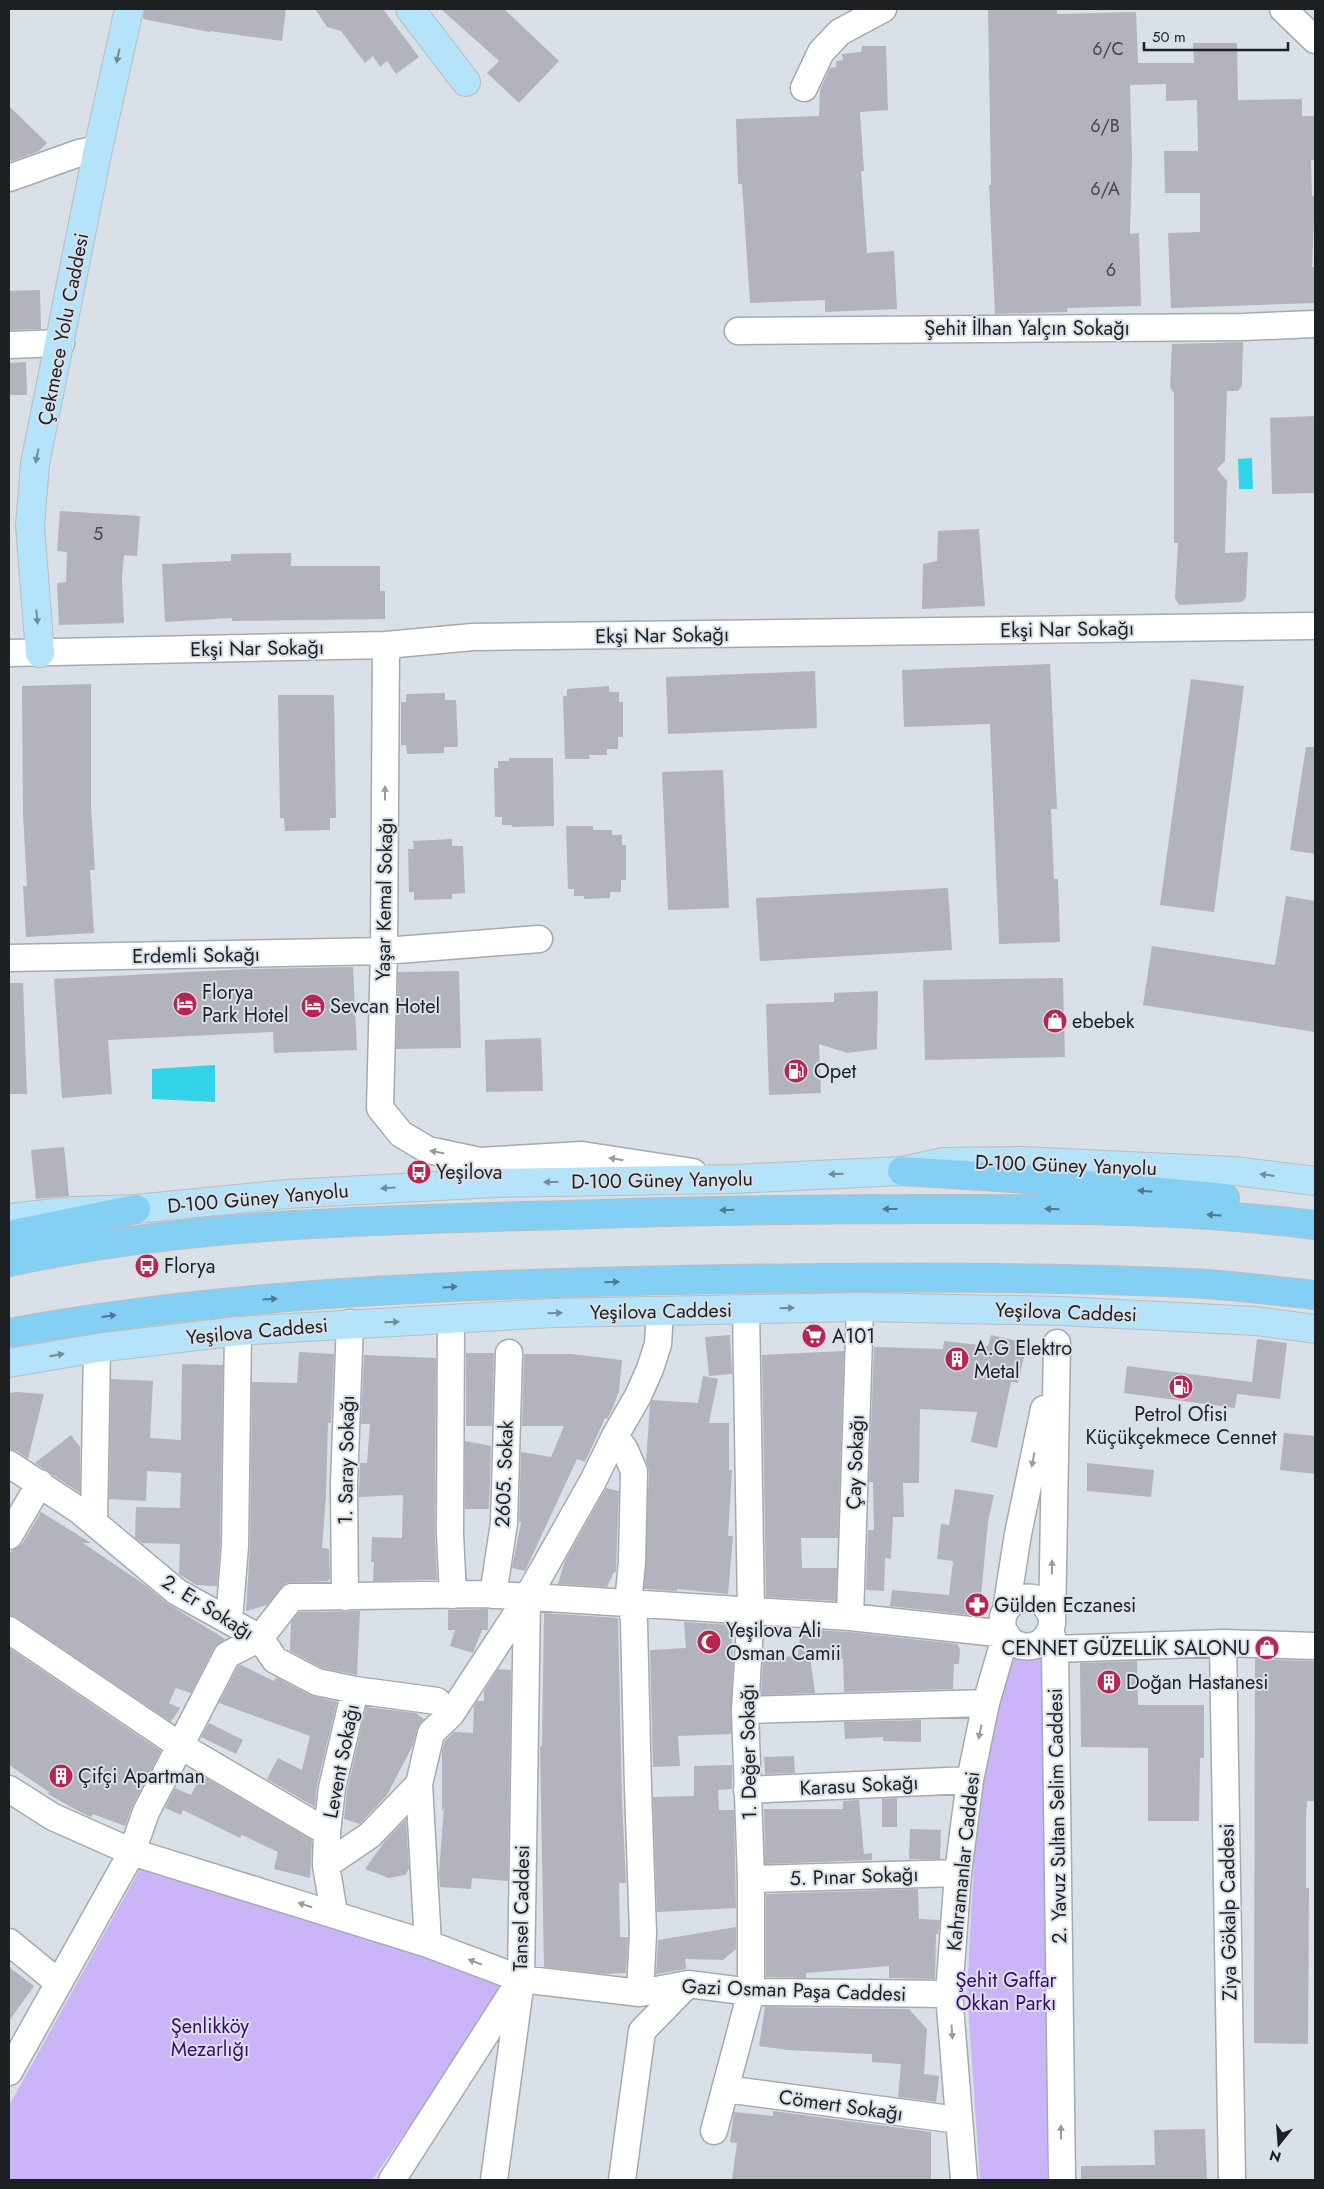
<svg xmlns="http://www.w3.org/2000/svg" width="1324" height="2189" font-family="Jost,sans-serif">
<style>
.green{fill:#cbb5f8}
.water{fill:#33d4e8}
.building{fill:#b2b3bc}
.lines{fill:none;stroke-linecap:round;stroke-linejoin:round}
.minor-casing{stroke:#a4aab1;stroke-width:29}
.major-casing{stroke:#bbbcbd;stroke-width:30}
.highway-casing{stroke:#bbbcbd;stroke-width:30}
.minor{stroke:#fff;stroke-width:26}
.major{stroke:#b5e3f9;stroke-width:28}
.highway{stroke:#84d0f5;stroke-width:28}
.oneway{fill:#718b98}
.oneway2{fill:#999b9c}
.oneway3{fill:#50788c}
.labels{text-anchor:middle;stroke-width:4;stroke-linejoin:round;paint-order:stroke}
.number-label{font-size:18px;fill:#424548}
.street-label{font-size:20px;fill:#1d2022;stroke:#dae0e8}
.poi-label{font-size:20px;fill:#1d2022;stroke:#dae0e8;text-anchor:start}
.park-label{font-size:20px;fill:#3f0772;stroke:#dae0e8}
</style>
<rect width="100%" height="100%" fill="#dae0e8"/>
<path class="green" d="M1001 1648 1047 1651V2180H980L967 1991 981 1732Z
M140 1869 513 1978 372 2180H9V2106Z"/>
<path class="water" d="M1252 458 1253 489H1239L1238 459Z
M215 1065V1102L152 1099V1069Z"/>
<path class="building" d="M144 9H286L282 41 210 31V32L143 19Z
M315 9H383L419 57 396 74 387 61 380 67 373 56 365 63 341 31 327 27Z
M441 9H504L559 61 519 103 487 73 499 61Z
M988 9H1057V14L1136 12 1138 63H1194L1193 43H1237L1238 100 1302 99V116H1315V160H1311L1312 196H1315L1312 267H1315V303L1171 308 1168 233 1200 232V193H1165L1164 151H1198L1197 100 1166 101V84L1130 85 1132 158 1130 234 1139 233 1141 306 1067 308V312L995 314 989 185H991Z
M862 46H886L888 110 860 112 864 171H861L867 253 894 251 897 309 825 312V300L750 303 742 184H738L736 119 819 116 820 90 830 68 836 67V61L843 60 842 54 861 52Z
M9 106 47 143 39 151 12 161 9 160Z
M40 290 41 329 9 330V291Z
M1243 342 1242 386 1238 391H1227L1225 461 1217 469 1227 481 1225 553 1248 552 1246 597 1242 602 1179 605 1175 598 1178 543H1174V393L1170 387 1172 344Z
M26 362 27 395H9V363Z
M1315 416V493L1272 494 1270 418Z
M60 511 140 516 137 556 124 555 122 577 124 623 59 625 57 583 66 582 67 552 57 551Z
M979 529 985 606 922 609 923 564 937 561 938 531Z
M291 553V566H380V591H385V619L232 621V618L165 622 162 564 231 561V554Z
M1050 664 1057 809H1051L1054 879H1058L1060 942 999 944 990 724 904 727 902 670Z
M815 671 817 728 668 734 666 677Z
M1191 679 1244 686 1214 912 1160 905Z
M91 684V808L95 870H90L94 933 26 937 23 886H27L23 814 22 686Z
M609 686V692H619V702H623V737H618V749H607V755H589L590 759H565L563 696H567V689Z
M445 693V700H456L458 747H444V753L407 754 406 745H401V702H406V694Z
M278 695H334L336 818H330V830L285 831 284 818H280Z
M1306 747H1315V854L1290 850Z
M509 758H553L554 826 512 827V825H502V817H495L494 768H498V761H509Z
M723 770 729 908 668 910 662 772Z
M566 826H593V830H612V835H622V845H626V880H621V892H610V898L584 899V896H574V889H568Z
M452 839V846H463L465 893 452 894V899L414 900V892H409L408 849H414L413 841Z
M948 888 952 950 760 961 756 898Z
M1286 896 1315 901V1032L1143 1005 1152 946 1275 965Z
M353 967 357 1050 274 1053 273 1032 108 1040 112 1094 62 1098 54 979 248 969Z
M459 971 461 1048 396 1049 398 972Z
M1063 978 1065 1057 925 1060 923 980Z
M9 983H23L27 1094H9Z
M878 991 877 1049 848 1053 819 1044 821 1093 769 1095 766 1004 834 1002V993Z
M541 1038 543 1091 486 1092 485 1040Z
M64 1147 69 1196 36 1199 31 1150Z
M730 1335 732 1374 709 1376 705 1337Z
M991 1335 1027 1343 1018 1383 1011 1382 997 1448 971 1442 977 1412 920 1409 919 1483H903L904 1517H893L891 1559 885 1558 884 1591 866 1590 868 1530H874L873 1482H869L874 1347 943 1349 944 1341 988 1346Z
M1257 1339 1287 1343 1280 1399 1237 1394 1235 1408 1124 1393 1127 1366 1252 1382Z
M844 1351 838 1538H801L802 1568H837L836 1601 766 1597 762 1355Z
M299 1352 334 1354 331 1423H328L326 1495 322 1548 329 1549 330 1578 328 1581 286 1583 267 1605 246 1611 250 1546 252 1382 297 1383Z
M466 1353H494L492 1426H466Z
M524 1354H571L622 1360 619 1391 611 1412 607 1419 605 1418 585 1462 577 1459 525 1571 512 1568 521 1522 519 1521 521 1452 551 1457 564 1426H522Z
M364 1355 436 1358 435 1534 437 1580 373 1581 374 1562H371L372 1537 402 1538 403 1495 359 1497 360 1463H367L370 1424H361Z
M182 1364 223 1365 220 1545 217 1586 196 1585 179 1574 180 1544 142 1543 135 1538 136 1507 180 1508 181 1473 147 1471 146 1501 109 1499 111 1379 153 1381 150 1438 181 1440Z
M703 1376 718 1379 709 1423H729V1470H732L728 1536H733L728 1594 677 1589V1591L644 1589 649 1471 646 1461 650 1405 652 1400 698 1403Z
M16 1392 44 1394 28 1459 17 1451 9 1449V1393Z
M1284 1433 1315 1436V1474L1280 1470Z
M71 1435 80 1447V1493L35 1463Z
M465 1441 491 1446 489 1509H465Z
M1087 1463 1154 1470 1151 1497 1087 1491Z
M606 1488 619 1491 616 1572H614L607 1587 558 1584 565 1561Z
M955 1489 994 1495 988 1522 979 1616 890 1606 892 1590 949 1595 953 1561 937 1559 941 1524 949 1525Z
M41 1512 91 1543H83L145 1585 168 1604 225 1639 214 1648 191 1693 176 1688 169 1703 180 1708 171 1722 17 1618 9 1615V1553L22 1544Z
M488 1609V1630H482L473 1653 450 1646 455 1630H448V1610Z
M360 1611 357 1675 322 1668 290 1651 291 1622 299 1612Z
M544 1613 618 1618 622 1799 626 1883H619L620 1937H628L626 1973 605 1974 544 1967 540 1746H542Z
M684 1622 731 1625 733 1662 731 1734 678 1736 680 1766 653 1767 650 1650 686 1648Z
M801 1629 849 1632 957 1644 960 1649 959 1664H954L953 1689 844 1692 843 1659 810 1656 815 1693 761 1695 763 1660 800 1655H798Z
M9 1648 161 1751 133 1805 125 1826 93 1814 91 1817 80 1812 48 1794 49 1792 9 1765Z
M1255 1659 1315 1661V1801H1307L1306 1818V1888H1309L1308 2044 1254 2043Z
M1137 1661 1138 1705H1204V1758H1200L1199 1821H1148V1748L1081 1747 1080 1663Z
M241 1665 274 1681 276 1677 310 1695 337 1702 317 1785 315 1807 267 1779 278 1758 302 1770 310 1736 219 1703 238 1666Z
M498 1669 511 1670 508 1881 472 1878 471 1889 440 1887 439 1873 444 1807 442 1811V1751L445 1741 454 1732 473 1733 474 1706 477 1701H484V1691Z
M366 1707 416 1713 424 1719 417 1729 413 1745 387 1795 360 1824 344 1819 347 1791Z
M921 1720V1742L883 1741V1737L845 1739 844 1722Z
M209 1723 243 1740 236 1754 201 1737Z
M794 1756 795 1773 765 1774 764 1757Z
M732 1765V1789L718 1790 719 1810H734L736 1908 657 1912 653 1797 694 1796V1766Z
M201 1775 312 1840 310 1878 274 1869 278 1852 242 1835 240 1838 183 1810 181 1815 165 1808 175 1788 191 1795Z
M897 1798V1827H882V1799Z
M859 1800 864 1854 872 1853V1860L765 1864 764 1809H843V1801Z
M406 1819 409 1869 405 1875 389 1878 365 1869 385 1841Z
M910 1829 941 1830 940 1859H909Z
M918 1889 919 1919 940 1920 938 1934H936L935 1979 889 1978V1966L806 1973V1978L766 1977V1894Z
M736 1927V1949L723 1960 685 1959 686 1969 656 1974 658 1940Z
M9 1967 34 1986 9 2021Z
M765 2007 909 2009 927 2029 924 2074 939 2076 936 2102 898 2097 901 2064 872 2062V2054L788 2050 759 2046Z
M773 2111 931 2132V2180H732L737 2143 730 2142 734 2112 773 2116Z
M1205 2129 1207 2180H1081V2166L1155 2165 1154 2130Z"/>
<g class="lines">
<defs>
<path id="minor" d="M1283 9 1315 40
M804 88 821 52 840 32 883 9
M9 178 79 153 98 149
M738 331 1243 327 1315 324
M9 345 61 343
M386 645 384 951 380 1108 401 1134 428 1150 480 1161 582 1155 693 1172
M9 653 386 645 473 637 1315 626
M9 958 384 951 539 939
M451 1319 450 1534 453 1595
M615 1436 625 1450 634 1471 632 1562 628 1604
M9 1464 80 1511 177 1592 260 1638 275 1660 317 1682 355 1690 437 1701 451 1714
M94 1522 97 1348
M9 1536 40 1483
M493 1595 504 1523 509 1353
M345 1597 344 1484 350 1323
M632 1605 634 1622 638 1788 643 1933 640 1993
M1006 1610 1018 1534 1044 1409
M1052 1616C1049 1612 1047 1607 1043 1603 1030 1591 1007 1600 1003 1617 996 1649 1045 1660 1052 1624L1057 1343
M850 1617 860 1307
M229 1620 235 1546 238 1331
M9 1630 179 1745 327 1832 326 1865
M1051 1632 1055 1649 1062 2180
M1223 1643 1232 2180
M1055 1649 1223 1643 1315 1646
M745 1710 986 1703
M419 1784 428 1944
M9 1789 53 1817 132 1852 428 1944 521 1979 640 1993 688 1984 751 1992 949 1994
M747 1790 970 1780
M327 1832 332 1788 355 1690
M751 1879 958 1873
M334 1913 326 1865 370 1835 419 1784 431 1733 451 1714 527 1598 593 1481 615 1436 638 1396 650 1369 658 1344 660 1312
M9 1942 59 1983
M9 2072 132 1852 146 1812 227 1655 260 1638 292 1597 483 1594 850 1617 1006 1634 986 1703 970 1780 958 1873 949 1994 964 2180
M725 2089 958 2120
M714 2131 751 1992V1879L745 1710 751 1610 746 1309
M392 2180 521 1979 527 1598
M494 2180 520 1988
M622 2180 642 2031 688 1984"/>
<path id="major" d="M410 9 466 82
M40 653 30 526 35 464 98 149 129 9
M9 1218 74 1211 136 1209 287 1194 496 1183 733 1179 902 1171 944 1162 1022 1161 1234 1171 1315 1181
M9 1363 97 1348 238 1331 553 1313 860 1307 1061 1311 1256 1321 1315 1329"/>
<path id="highway" d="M902 1171 1014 1178 1225 1198
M9 1235 136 1209
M9 1262C202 1220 402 1220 598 1214 717 1210 835 1209 954 1209 1074 1209 1195 1210 1315 1225
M9 1333C214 1295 423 1286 631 1281 818 1277 1004 1275 1191 1283 1232 1285 1274 1291 1315 1295"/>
</defs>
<use href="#minor" class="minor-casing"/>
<use href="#major" class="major-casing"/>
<use href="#highway" class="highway-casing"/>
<use href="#minor" class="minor"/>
<use href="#major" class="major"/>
<use href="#highway" class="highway"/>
</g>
<defs><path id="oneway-solid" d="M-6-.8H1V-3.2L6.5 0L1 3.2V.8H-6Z" transform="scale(1.25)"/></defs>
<g class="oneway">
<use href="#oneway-solid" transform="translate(118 56) rotate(102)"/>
<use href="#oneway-solid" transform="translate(37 456) rotate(101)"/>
<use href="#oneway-solid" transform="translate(37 617) rotate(85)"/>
<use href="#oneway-solid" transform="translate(836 1174) rotate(178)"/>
<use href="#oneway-solid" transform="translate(1267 1175) rotate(-173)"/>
<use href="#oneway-solid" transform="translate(551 1182) rotate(179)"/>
<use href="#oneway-solid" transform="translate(388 1188) rotate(177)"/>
<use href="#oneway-solid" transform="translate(787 1308) rotate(-1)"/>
<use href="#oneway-solid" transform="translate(555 1313) rotate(-2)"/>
<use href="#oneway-solid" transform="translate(392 1322) rotate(-2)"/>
<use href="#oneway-solid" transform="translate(57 1355) rotate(-10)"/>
</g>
<g class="oneway2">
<use href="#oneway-solid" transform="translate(385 793) rotate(-90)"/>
<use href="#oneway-solid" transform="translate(437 1152) rotate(-169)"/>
<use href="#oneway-solid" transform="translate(616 1159) rotate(-171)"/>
<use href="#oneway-solid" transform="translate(1033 1460) rotate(101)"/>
<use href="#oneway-solid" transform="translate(1052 1567) rotate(-89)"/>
<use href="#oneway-solid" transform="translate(980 1732) rotate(102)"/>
<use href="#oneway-solid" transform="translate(305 1905) rotate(-163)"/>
<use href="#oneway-solid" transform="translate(475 1962) rotate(-159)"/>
<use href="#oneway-solid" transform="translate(952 2032) rotate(86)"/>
<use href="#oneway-solid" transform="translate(1061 2132) rotate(-91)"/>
</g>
<g class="oneway3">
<use href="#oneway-solid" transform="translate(1145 1191) rotate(-175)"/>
<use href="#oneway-solid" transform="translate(890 1209) rotate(-180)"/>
<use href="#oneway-solid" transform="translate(1052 1209) rotate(-179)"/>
<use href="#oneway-solid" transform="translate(727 1210) rotate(179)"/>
<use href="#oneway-solid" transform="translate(1214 1215) rotate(-176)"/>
<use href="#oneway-solid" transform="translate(612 1282) rotate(-1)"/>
<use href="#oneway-solid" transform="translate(450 1287) rotate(-3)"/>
<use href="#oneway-solid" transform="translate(270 1299) rotate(-4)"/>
<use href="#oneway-solid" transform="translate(109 1316) rotate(-8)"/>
</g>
<defs>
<symbol id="hotel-disc" viewBox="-11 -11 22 22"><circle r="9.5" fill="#b62651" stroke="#dae0e8"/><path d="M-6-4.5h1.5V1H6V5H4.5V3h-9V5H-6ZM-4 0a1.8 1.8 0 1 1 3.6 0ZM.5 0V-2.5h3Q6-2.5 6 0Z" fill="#fff"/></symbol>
<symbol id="shop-disc" viewBox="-11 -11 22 22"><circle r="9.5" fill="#b62651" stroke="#dae0e8"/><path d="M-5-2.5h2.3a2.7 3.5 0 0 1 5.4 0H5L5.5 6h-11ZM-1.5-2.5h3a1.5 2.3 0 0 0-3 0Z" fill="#fff"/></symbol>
<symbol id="fuel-disc" viewBox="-11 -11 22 22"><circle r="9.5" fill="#b62651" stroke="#dae0e8"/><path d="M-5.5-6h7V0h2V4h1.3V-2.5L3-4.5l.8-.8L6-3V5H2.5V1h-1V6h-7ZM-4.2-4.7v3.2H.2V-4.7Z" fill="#fff"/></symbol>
<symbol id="bus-disc" viewBox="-11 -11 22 22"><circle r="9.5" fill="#b62651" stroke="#dae0e8"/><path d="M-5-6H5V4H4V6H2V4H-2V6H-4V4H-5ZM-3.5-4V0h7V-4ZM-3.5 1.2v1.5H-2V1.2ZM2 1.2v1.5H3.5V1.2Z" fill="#fff"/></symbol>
<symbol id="supermarket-disc" viewBox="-11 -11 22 22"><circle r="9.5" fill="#b62651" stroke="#dae0e8"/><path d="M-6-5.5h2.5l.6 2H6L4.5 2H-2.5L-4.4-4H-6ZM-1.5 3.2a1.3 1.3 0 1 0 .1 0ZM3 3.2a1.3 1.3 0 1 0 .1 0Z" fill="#fff"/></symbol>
<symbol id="building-disc" viewBox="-11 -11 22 22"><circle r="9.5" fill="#b62651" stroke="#dae0e8"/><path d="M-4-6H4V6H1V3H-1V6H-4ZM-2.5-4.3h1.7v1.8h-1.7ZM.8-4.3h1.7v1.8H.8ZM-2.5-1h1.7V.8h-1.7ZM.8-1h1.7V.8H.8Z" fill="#fff"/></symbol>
<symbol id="pharmacy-disc" viewBox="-11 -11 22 22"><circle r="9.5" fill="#b62651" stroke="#dae0e8"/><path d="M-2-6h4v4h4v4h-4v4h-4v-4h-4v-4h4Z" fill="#fff"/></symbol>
<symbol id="mosque-disc" viewBox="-11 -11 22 22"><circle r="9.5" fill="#b62651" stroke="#dae0e8"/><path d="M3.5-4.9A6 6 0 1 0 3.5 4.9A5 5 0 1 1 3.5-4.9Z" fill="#fff"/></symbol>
</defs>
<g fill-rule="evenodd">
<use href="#hotel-disc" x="171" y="990" width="28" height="28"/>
<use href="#hotel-disc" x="299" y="992" width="28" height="28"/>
<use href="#shop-disc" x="1041" y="1007" width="28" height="28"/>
<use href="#fuel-disc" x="782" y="1057" width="28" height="28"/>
<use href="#bus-disc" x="405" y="1158" width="28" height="28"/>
<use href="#bus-disc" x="133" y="1252" width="28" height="28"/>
<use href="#supermarket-disc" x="800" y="1322" width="28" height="28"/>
<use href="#building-disc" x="943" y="1345" width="28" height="28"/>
<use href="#fuel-disc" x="1167" y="1373" width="28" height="28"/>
<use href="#pharmacy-disc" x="963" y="1591" width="28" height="28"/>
<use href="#mosque-disc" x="695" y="1628" width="28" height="28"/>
<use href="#shop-disc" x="1253" y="1634" width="28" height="28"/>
<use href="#building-disc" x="1095" y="1668" width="28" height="28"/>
<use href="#building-disc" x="47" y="1762" width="28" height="28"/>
</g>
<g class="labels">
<g class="number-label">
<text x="1108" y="55">6/C</text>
<text x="1105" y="132">6/B</text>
<text x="1105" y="195">6/A</text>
<text x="1111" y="276">6</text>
<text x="98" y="540">5</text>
</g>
<g class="street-label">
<text x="1027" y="335">Şehit İlhan Yalçın Sokağı</text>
<text transform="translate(63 329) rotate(-79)" y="7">Çekmece Yolu Caddesi</text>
<text transform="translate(1067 629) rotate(-1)" y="7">Ekşi Nar Sokağı</text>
<text transform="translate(662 635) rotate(-1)" y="7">Ekşi Nar Sokağı</text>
<text transform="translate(257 648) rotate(-1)" y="7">Ekşi Nar Sokağı</text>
<text transform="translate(384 899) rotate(-89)" y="7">Yaşar Kemal Sokağı</text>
<text transform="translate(196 955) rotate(-1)" y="7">Erdemli Sokağı</text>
<text transform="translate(1066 1165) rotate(2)" y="7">D-100 Güney Yanyolu</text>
<text transform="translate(662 1180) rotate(-1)" y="7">D-100 Güney Yanyolu</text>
<text transform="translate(258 1198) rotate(-5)" y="7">D-100 Güney Yanyolu</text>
<text transform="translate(661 1311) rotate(-1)" y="7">Yeşilova Caddesi</text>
<text transform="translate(1066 1312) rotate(2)" y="7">Yeşilova Caddesi</text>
<text transform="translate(257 1331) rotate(-5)" y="7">Yeşilova Caddesi</text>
<text transform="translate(346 1460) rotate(-89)" y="7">1. Saray Sokağı</text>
<text transform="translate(855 1462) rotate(-88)" y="7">Çay Sokağı</text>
<text transform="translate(504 1474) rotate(-88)" y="7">2605. Sokak</text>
<text transform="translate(208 1607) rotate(32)" y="7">2. Er Sokağı</text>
<text transform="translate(748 1752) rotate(-91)" y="7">1. Değer Sokağı</text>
<text transform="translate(341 1761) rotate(-79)" y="7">Levent Sokağı</text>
<text transform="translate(859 1785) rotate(-3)" y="7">Karasu Sokağı</text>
<text transform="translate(1057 1816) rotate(-91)" y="7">2. Yavuz Sultan Selim Caddesi</text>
<text transform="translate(963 1861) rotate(-84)" y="7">Kahramanlar Caddesi</text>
<text transform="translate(854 1876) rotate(-2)" y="7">5. Pınar Sokağı</text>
<text transform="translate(521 1908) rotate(-89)" y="7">Tansel Caddesi</text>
<text transform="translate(1228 1912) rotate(-91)" y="7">Ziya Gökalp Caddesi</text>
<text transform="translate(794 1990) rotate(2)" y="7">Gazi Osman Paşa Caddesi</text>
<text transform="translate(841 2105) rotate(8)" y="7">Cömert Sokağı</text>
</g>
<g class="poi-label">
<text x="202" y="999">Florya<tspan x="202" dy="23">Park Hotel</tspan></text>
<text x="330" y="1013">Sevcan Hotel</text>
<text x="1072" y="1028">ebebek</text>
<text x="814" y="1078">Opet</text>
<text x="436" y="1179">Yeşilova</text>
<text x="164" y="1273">Florya</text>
<text x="832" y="1343">A101</text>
<text x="974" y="1355">A.G Elektro<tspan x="974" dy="23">Metal</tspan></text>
<text x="1181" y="1421" text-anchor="middle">Petrol Ofisi<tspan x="1181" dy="23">Küçükçekmece Cennet</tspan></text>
<text x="994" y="1612">Gülden Eczanesi</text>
<text x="726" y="1637">Yeşilova Ali<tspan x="726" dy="23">Osman Camii</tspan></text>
<text x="1250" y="1655" text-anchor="end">CENNET GÜZELLİK SALONU</text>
<text x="1126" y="1689">Doğan Hastanesi</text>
<text x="78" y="1783">Çifçi Apartman</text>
</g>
<g class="park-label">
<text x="1006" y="1987">Şehit Gaffar<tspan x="1006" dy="23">Okkan Parkı</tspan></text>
<text x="210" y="2033">Şenlikköy<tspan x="210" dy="23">Mezarlığı</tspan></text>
</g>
</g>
<rect width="1324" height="2189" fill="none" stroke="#1d2022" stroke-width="20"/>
<g transform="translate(1279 2144) rotate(197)" stroke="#dae0e8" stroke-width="4" paint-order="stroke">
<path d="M0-4L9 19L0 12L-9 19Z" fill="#1d2022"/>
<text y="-8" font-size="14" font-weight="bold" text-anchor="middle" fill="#1d2022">N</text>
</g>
<path d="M1144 42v8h144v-8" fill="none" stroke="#1d2022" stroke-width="2.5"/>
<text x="1152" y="42" font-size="15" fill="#1d2022" stroke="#dae0e8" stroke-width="4" paint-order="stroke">50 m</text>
</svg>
